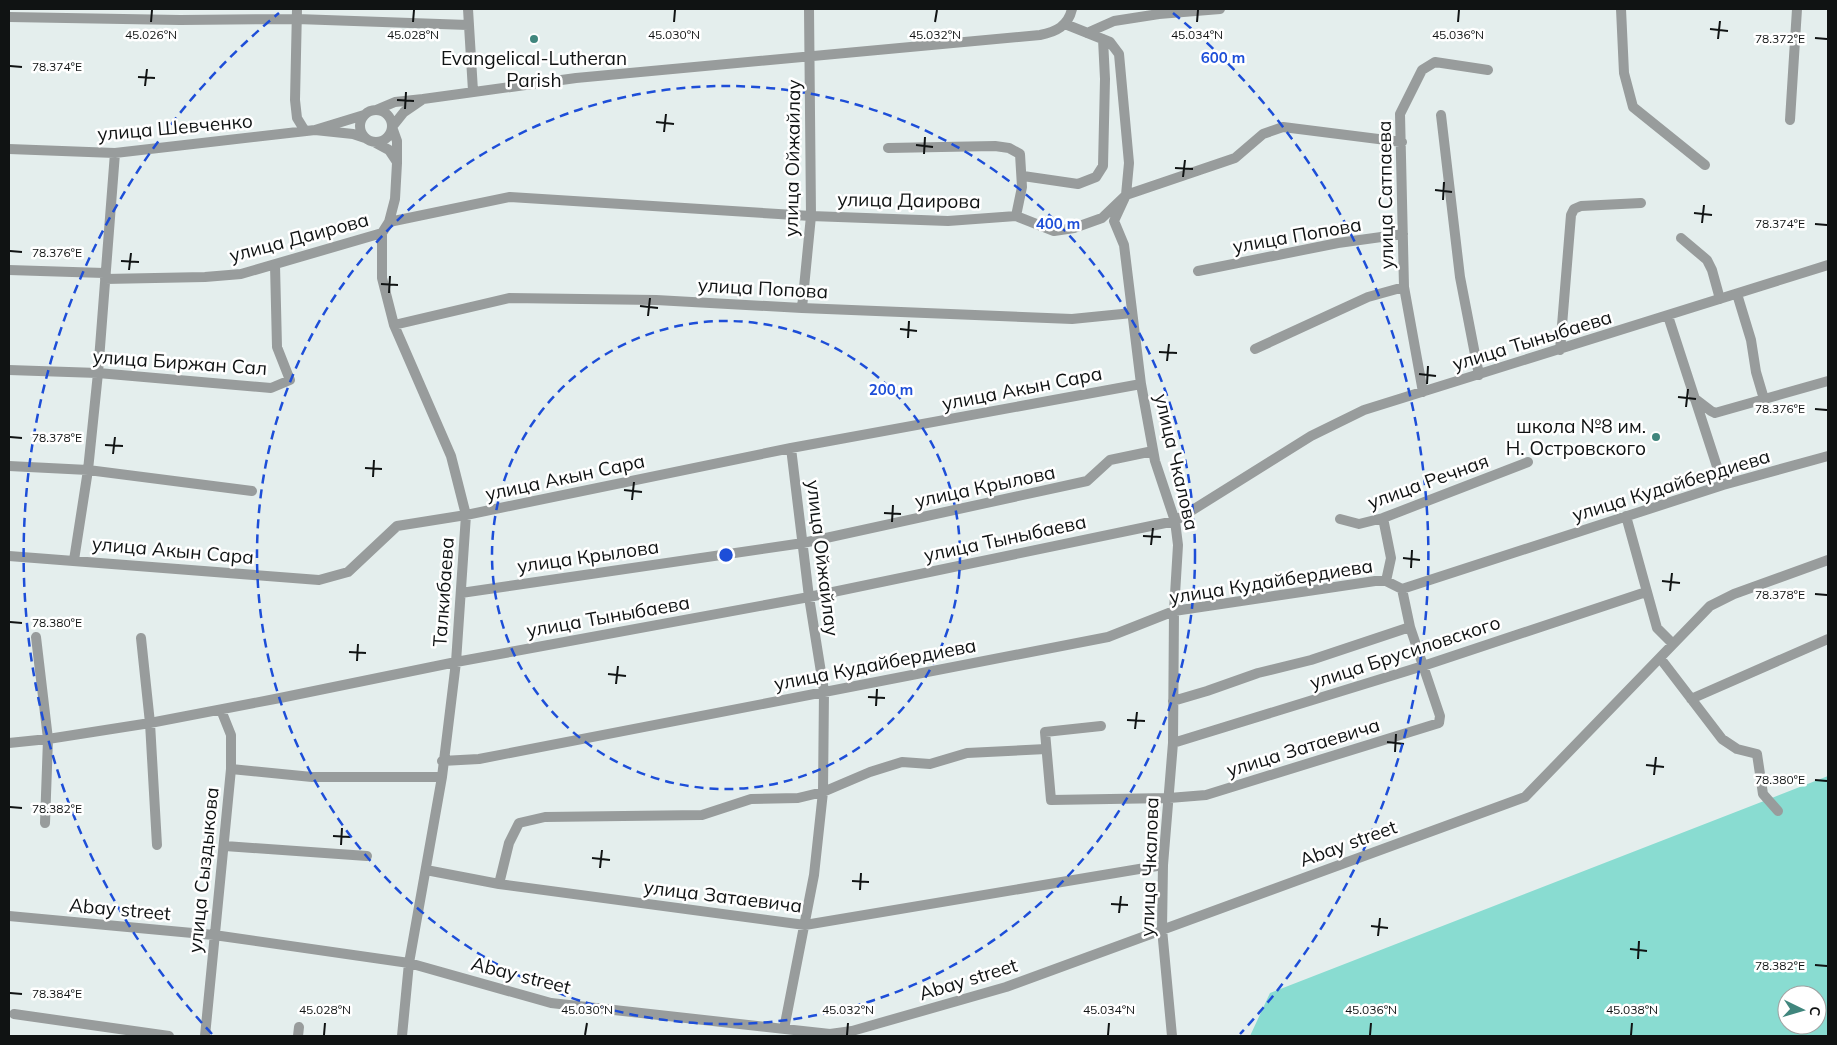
<svg xmlns="http://www.w3.org/2000/svg" width="1837" height="1045" font-family="Mulish,sans-serif">
<style>
.green{fill:#89dcd1;fill-rule:evenodd}
.lines{fill:none;stroke-linecap:round;stroke-linejoin:round}
.minor{stroke:#989c9c;stroke-width:10}
.ticks{fill:none;stroke:#101313;stroke-width:2}
.ring{fill:none;stroke:#1d4ed8;stroke-width:2.5;stroke-dasharray:9 6}
.poi-dot{fill:#40867d;stroke:#fff;stroke-width:2}
.labels{text-anchor:middle;stroke-width:5;stroke-linejoin:round;paint-order:stroke}
.poi-label{font-size:19px;fill:#101313;stroke:#fff}
.street-label{font-size:19px;fill:#101313;stroke:#fff}
.ticks-label{font-size:12px;text-anchor:middle;fill:#101313;stroke:#fff;stroke-width:5;stroke-linejoin:round;paint-order:stroke}
.centre{fill:#1d4ed8;stroke:#fff;stroke-width:2.5}
.ring-label{font-size:15px;text-anchor:middle;font-weight:bold;fill:#1d4ed8;stroke:#fff;stroke-width:5;stroke-linejoin:round;paint-order:stroke}
</style>
<rect width="100%" height="100%" fill="#e4eeed"/>
<path class="green" d="M1828 776V1036H1250L1270 993ZM1787 995H1817V1025H1787Z"/>
<g class="lines">
<path class="minor" d="M297 9 295 100 297 118 305 131
M468 9 473 91
M1621 9 1624 73 1633 107 1705 165
M9 17 180 20 297 19 468 25
M1065 24 1110 42 1119 54 1129 163 1126 195 1114 221 1124 245 1141 384 1155 461 1175 521 1178 545 1174 611 1173 743 1163 865 1162 929 1172 1036
M1087 33 1114 21 1159 14 1220 9
M423 99 576 78 1040 35C1056 32 1068 26 1072 9
M360 126a16 16 0 1 1 32 0a16 16 0 1 1-32 0Z
M376 110 395 102 423 99 404 112 392 127 397 141V163L395 199 389 222 382 233V278L394 325 451 456 466 515 456 662 442 777 409 963 402 1036
M364 115 315 130 353 134 365 138
M1441 115 1460 277 1479 375
M1790 120 1797 9
M376 143 389 150 397 162
M888 148 995 146 1009 148 1020 154 1022 187 1016 216
M9 149 115 153 315 130
M1023 176 1078 184 1096 177 1103 166 1105 79 1103 39
M389 222 510 197 811 216 948 221 1016 216 1054 231 1074 228 1102 218 1126 195 1235 158 1263 134 1283 127 1402 142
M1681 238 1707 260 1712 270 1720 299
M9 270 104 273
M1198 271 1338 243 1403 234
M105 279 205 277 241 274 382 233
M1737 294 1751 340 1756 372 1764 399
M802 308 811 216 809 9
M1668 316 1723 485
M394 325 509 298 656 300 802 308 1072 319 1132 313
M1255 349 1368 297 1404 287
M1560 350 1571 215 1574 209 1581 206 1641 203
M9 370 98 373 271 388 290 380 277 347 275 265
M1423 392 1404 287 1400 114 1422 70 1435 62 1488 70
M1694 398 1711 411 1715 413 1828 381
M9 466 88 470 252 491
M1626 516 1657 628 1673 644
M1383 518 1391 558 1386 581
M1340 519 1359 524 1383 518 1528 462
M9 556 319 580 348 572 397 526 466 515 791 448 1141 384
M74 560 88 470 98 373 115 153
M461 593 803 543 1087 481 1110 460 1153 451
M36 637 48 739 45 823
M141 638 150 723 157 845
M1660 658 1722 739 1737 749 1757 754 1763 794 1778 811
M1691 699 1828 639
M1173 701 1207 691 1258 673 1311 660 1410 627
M1101 726 1045 732 1051 800 1169 798 1206 795 1439 723 1440 716 1410 627 1402 589
M9 743 48 739 150 723 280 698 456 662 809 597 1175 521 1311 436 1364 410 1828 265
M1173 743 1423 666 1646 592
M442 761 479 759 1108 637 1174 611 1375 581H1386L1402 589 1723 485 1828 456
M231 769 312 777H442
M225 846 367 856
M426 870 499 884 805 925 1163 865
M499 884 509 843 519 823 545 817 702 815 751 799 798 798 823 792 870 772 902 762 930 764 967 753 1046 749
M9 916 214 935 409 963 551 1003 830 1034 852 1031 1006 987 1525 797 1710 606 1734 594 1828 560
M14 1014 169 1036
M784 1029 814 875 823 792 824 691 809 597 791 448
M205 1036 231 769V735L221 710
M298 1036 299 1027"/>
</g>
<path class="ticks" d="M151 22 152 10M413 22 414 10M674 22 675 10M935 22 937 10M1197 22 1198 10M1458 22 1459 10M1710 29 1728 31M1815 38 1827 39M1718 39 1720 21M10 66 22 67M138 77 155 78M145 86 147 69M397 100 414 101M405 109 406 92M656 122 674 124M664 132 666 114M916 145 933 147M924 154 925 137M1175 168 1193 169M1183 177 1185 160M1435 190 1452 192M1443 200 1444 182M1694 213 1712 215M1702 223 1704 205M1815 224 1827 225M10 251 22 252M121 261 139 262M129 270 131 253M381 284 398 285M389 293 390 276M640 306 658 308M648 316 650 298M900 329 917 331M908 338 909 321M1159 352 1177 353M1167 361 1169 344M1419 374 1436 376M1427 384 1428 366M1678 397 1696 399M1686 407 1688 389M1815 409 1827 410M10 437 22 438M105 445 123 446M113 454 115 437M365 468 382 469M373 477 374 460M624 490 642 492M632 500 634 482M884 513 901 514M892 522 893 505M1143 536 1161 537M1151 545 1153 528M1403 558 1420 560M1411 568 1412 550M1662 581 1680 583M1670 591 1672 573M1815 594 1827 595M10 622 22 623M349 652 366 653M357 661 358 644M608 674 626 676M616 684 618 666M868 697 885 698M876 706 877 689M1127 720 1145 721M1135 729 1137 712M1387 742 1404 744M1395 752 1396 734M1646 765 1664 767M1654 775 1656 757M1815 780 1827 781M10 807 22 808M333 836 350 837M341 845 342 828M592 858 610 860M600 868 602 850M852 881 869 882M860 890 861 873M1111 904 1128 905M1119 913 1121 896M1371 926 1388 928M1378 936 1380 918M1630 949 1647 951M1638 959 1639 941M1815 965 1827 966M10 993 22 994M324 1035 325 1023M585 1035 587 1023M847 1035 848 1023M1108 1035 1109 1023M1370 1035 1371 1023M1631 1035 1632 1023"/>
<g class="ring">
<circle cx="726" cy="555" r="234"/>
<circle cx="726" cy="555" r="469"/>
<path d="M212 1034A703 703 0 0 1 279 13M1173 13A703 703 0 0 1 1240 1034"/>
</g>
<g class="poi-dot">
<circle cx="534" cy="39" r="5"/>
<circle cx="1656" cy="437" r="5"/>
</g>
<g class="labels">
<g class="poi-label">
<text x="534" y="65">Evangelical-Lutheran<tspan x="534" dy="22">Parish</tspan></text>
<text x="1646" y="433" text-anchor="end">школа №8 им.<tspan x="1646" dy="22">Н. Островского</tspan></text>
</g>
<g class="street-label">
<text transform="translate(175 127) rotate(-5)" y="7">улица Шевченко</text>
<text transform="translate(792 158) rotate(-89)" y="7">улица Ойжайлау</text>
<text transform="translate(1385 195) rotate(-91)" y="7">улица Сатпаева</text>
<text transform="translate(909 200) rotate(1)" y="7">улица Даирова</text>
<text transform="translate(1297 235) rotate(-10)" y="7">улица Попова</text>
<text transform="translate(299 237) rotate(-15)" y="7">улица Даирова</text>
<text transform="translate(763 288) rotate(3)" y="7">улица Попова</text>
<text transform="translate(1532 340) rotate(-17)" y="7">улица Тыныбаева</text>
<text transform="translate(180 362) rotate(4)" y="7">улица Биржан Сал</text>
<text transform="translate(1022 388) rotate(-11)" y="7">улица Акын Сара</text>
<text transform="translate(1177 462) rotate(77)" y="7">улица Чкалова</text>
<text transform="translate(565 477) rotate(-12)" y="7">улица Акын Сара</text>
<text transform="translate(1428 481) rotate(-20)" y="7">улица Речная</text>
<text transform="translate(1671 485) rotate(-17)" y="7">улица Кудайбердиева</text>
<text transform="translate(985 486) rotate(-12)" y="7">улица Крылова</text>
<text transform="translate(1005 538) rotate(-12)" y="7">улица Тыныбаева</text>
<text transform="translate(173 550) rotate(5)" y="7">улица Акын Сара</text>
<text transform="translate(588 556) rotate(-8)" y="7">улица Крылова</text>
<text transform="translate(823 558) rotate(83)" y="7">улица Ойжайлау</text>
<text transform="translate(1271 581) rotate(-9)" y="7">улица Кудайбердиева</text>
<text transform="translate(443 592) rotate(-86)" y="7">Талкибаева</text>
<text transform="translate(608 616) rotate(-10)" y="7">улица Тыныбаева</text>
<text transform="translate(1405 652) rotate(-18)" y="7">улица Брусиловского</text>
<text transform="translate(875 664) rotate(-11)" y="7">улица Кудайбердиева</text>
<text transform="translate(1303 747) rotate(-17)" y="7">улица Затаевича</text>
<text transform="translate(1348 843) rotate(-20)" y="7">Abay street</text>
<text transform="translate(1149 867) rotate(-88)" y="7">улица Чкалова</text>
<text transform="translate(203 870) rotate(-84)" y="7">улица Сыздыкова</text>
<text transform="translate(723 896) rotate(7)" y="7">улица Затаевича</text>
<text transform="translate(120 909) rotate(5)" y="7">Abay street</text>
<text transform="translate(521 975) rotate(14)" y="7">Abay street</text>
<text transform="translate(968 979) rotate(-17)" y="7">Abay street</text>
</g>
</g>
<g class="ticks-label">
<text x="151" y="39">45.026°N</text>
<text x="413" y="39">45.028°N</text>
<text x="674" y="39">45.030°N</text>
<text x="935" y="39">45.032°N</text>
<text x="1197" y="39">45.034°N</text>
<text x="1458" y="39">45.036°N</text>
<text x="1780" y="43">78.372°E</text>
<text x="57" y="71">78.374°E</text>
<text x="1780" y="228">78.374°E</text>
<text x="57" y="257">78.376°E</text>
<text x="1780" y="413">78.376°E</text>
<text x="57" y="442">78.378°E</text>
<text x="1780" y="599">78.378°E</text>
<text x="57" y="627">78.380°E</text>
<text x="1780" y="784">78.380°E</text>
<text x="57" y="813">78.382°E</text>
<text x="1780" y="970">78.382°E</text>
<text x="57" y="998">78.384°E</text>
<text x="325" y="1014">45.028°N</text>
<text x="587" y="1014">45.030°N</text>
<text x="848" y="1014">45.032°N</text>
<text x="1109" y="1014">45.034°N</text>
<text x="1371" y="1014">45.036°N</text>
<text x="1632" y="1014">45.038°N</text>
</g>
<circle cx="726" cy="555" r="8" class="centre"/>
<g class="ring-label">
<text x="1223" y="63">600 m</text>
<text x="1058" y="229">400 m</text>
<text x="891" y="395">200 m</text>
</g>
<rect width="1837" height="1045" fill="none" stroke="#101313" stroke-width="20"/>
<g transform="translate(1802 1010) rotate(95)"><circle r="24" fill="#ffffff" stroke="#9fa1a1"/>
<path d="M0-4L9 19L0 12L-9 19Z" fill="#40867d"/>
<text y="-8" font-size="14" font-weight="bold" text-anchor="middle" fill="#101313">С</text>
</g>
</svg>
